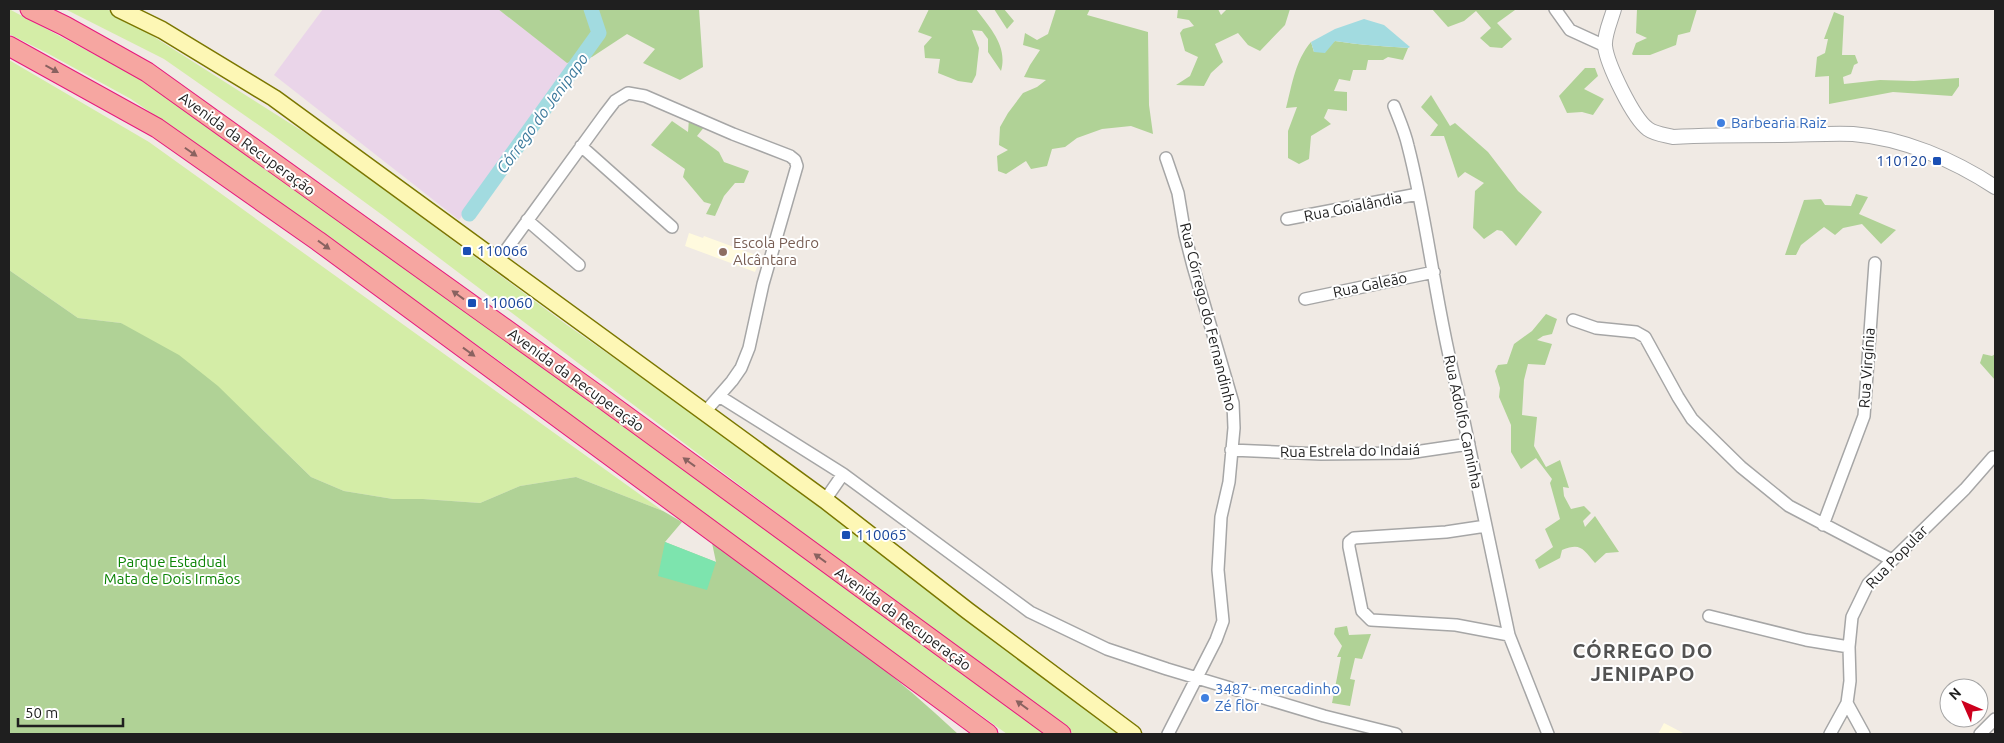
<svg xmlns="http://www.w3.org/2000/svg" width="2004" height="743" font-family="Ubuntu,sans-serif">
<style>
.industrial{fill:#ead5e9}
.education{fill:#fffade}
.grass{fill:#d4eda7}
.forest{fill:#b0d296}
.pitch{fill:#7de4ae}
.water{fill:#a2dbe0}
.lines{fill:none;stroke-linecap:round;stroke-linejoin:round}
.canal{stroke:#a2dbe0;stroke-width:15}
.minor-casing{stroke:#a6a6a6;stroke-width:14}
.tertiary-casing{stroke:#a6a6a6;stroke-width:16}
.secondary-casing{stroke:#7b7700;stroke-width:19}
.trunk-casing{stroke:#e6197d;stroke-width:21}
.minor{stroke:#fff;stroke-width:11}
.tertiary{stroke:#fff;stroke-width:14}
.secondary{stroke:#fdf7b5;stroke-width:16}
.trunk{stroke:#f6a6a1;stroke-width:19}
.oneway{fill:#8a6260}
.shop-dot{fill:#3f7fe0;stroke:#fff;stroke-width:2}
.transit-dot{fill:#1a4fb4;stroke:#fff;stroke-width:2}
.education-dot{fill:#8d6e63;stroke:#fff;stroke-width:2}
.labels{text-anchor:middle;stroke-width:4;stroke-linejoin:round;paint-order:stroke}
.shop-label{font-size:15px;fill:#366cbe;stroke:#fff;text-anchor:start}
.street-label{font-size:15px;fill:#1f1f1f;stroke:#fff}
.transit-label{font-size:15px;fill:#164399;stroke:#fff;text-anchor:start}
.education-label{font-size:15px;fill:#785e54;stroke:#fff;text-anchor:start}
.park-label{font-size:15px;fill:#0c8405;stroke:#fff}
.water-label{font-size:16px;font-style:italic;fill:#3d7a9c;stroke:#fff}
.district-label{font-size:20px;font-weight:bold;letter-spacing:1px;fill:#525252;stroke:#fff}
</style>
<rect width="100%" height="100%" fill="#f0eae4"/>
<path class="industrial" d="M323 9H498L574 68 459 220 274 75Z"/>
<path class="education" d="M689 233 703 238 704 236 761 257 755 272 685 246Z
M1664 723 1685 734H1658Z"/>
<path class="grass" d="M9 9 146 82 429 281 1047 734H1007L678 497 505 365 202 148 131 99 47 53 9 34Z
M65 9H106L129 21 321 143 567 325 711 426 1121 734H1074L852 570 385 217 273 135 164 59Z
M9 60 149 142 663 511 576 477 520 486 480 503 423 499H393L344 491 311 477 262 429 121 323 78 318 9 270Z"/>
<path class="forest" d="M498 9H699L703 67 680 80 643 63 655 49 627 34 592 57 567 63Z
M929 9H976C990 28 1008 46 1001 71L988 52V39L982 31 972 30 979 48 976 75 972 83 958 81 938 73 940 59 925 58 924 46 932 37 918 32Z
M994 9H1004L1014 21 1007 29Z
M1056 9H1090L1087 15 1148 32 1149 105 1153 134 1131 126 1102 129 1077 138 1065 147 1052 149 1047 166 1031 169 1026 161 1006 174 998 171 997 156 1008 150 999 145 1000 127 1008 113 1023 93 1037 87 1046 80 1024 77 1030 65 1040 50 1023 45 1025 33 1037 40 1048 34Z
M1178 9H1218L1221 15 1227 9H1290L1285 25 1260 51 1248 45 1238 33 1215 44 1223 62 1211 73 1204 86 1176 85 1190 76 1198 57 1185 51 1180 33 1183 29 1194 26 1189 20 1177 18Z
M1432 9H1514L1515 10 1497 23 1512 39 1502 48 1490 47 1480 38 1491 28 1476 11 1464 21 1448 27Z
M1637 9H1697L1690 32 1678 35 1676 45 1650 55H1633L1632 54 1636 43 1647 38 1636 33Z
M1834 12 1844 16 1842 55H1855L1858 63 1854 65 1851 74 1843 77 1844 84 1880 80 1914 81 1959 78V86L1952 96 1893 92 1829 104V76L1815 77 1817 57 1825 53 1828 39H1824Z
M1335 41C1359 45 1383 46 1408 48L1403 60 1388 57 1383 60H1368L1366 70H1353L1350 81 1339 79 1334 91 1347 92V111L1328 109 1324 118 1331 124 1311 136 1309 159 1299 164 1288 158V131L1297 107 1286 108C1292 85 1295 61 1311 42L1314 52Z
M1585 68H1595L1598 76 1584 89 1604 99 1593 115 1582 112 1567 113 1559 96Z
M1431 95 1450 126 1455 123 1488 152 1518 191 1542 212 1516 246 1502 231 1497 230 1484 239 1473 228 1475 191 1484 183 1465 172 1458 178 1444 136H1430L1438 125 1421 107Z
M689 119 705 126 697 136 719 152 724 162 749 171 744 183H735L724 196 715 216 706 214 711 204 704 202 683 177 685 169 651 145 672 121 688 132Z
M1856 194 1868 197 1859 214 1896 230 1881 244 1862 224 1843 228 1835 235 1824 227 1801 245 1796 255H1785L1804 200 1821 199 1825 205 1851 206Z
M9 270 78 318 121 323 179 355 218 386 311 477 344 491 393 499H423L480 503 520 486 576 477 663 511 682 522 665 542 716 562 712 543C797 602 883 663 958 734H9Z
M1546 314 1557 319 1552 334 1543 336 1537 340 1552 344 1545 365 1528 364 1524 380 1522 415 1537 417 1534 446 1546 467 1560 460 1569 488 1563 487 1564 496 1571 509 1584 506 1591 513 1583 521 1585 527 1595 516 1619 552 1606 553 1595 563C1583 549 1581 542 1562 550L1560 558 1539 569 1535 560 1553 547 1545 529 1560 519 1550 483 1552 479 1536 458 1521 469 1511 452V425L1499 397 1500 388 1495 371 1498 365 1507 364 1514 344 1532 331Z
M1983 354 1992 356 1995 354V380L1980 363Z
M1347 626 1349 635 1371 634 1362 659 1355 658 1350 679 1355 680 1350 706 1332 703 1341 657H1337L1342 646 1334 634 1335 628Z"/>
<path class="pitch" d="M665 542 716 562 707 590 658 576Z"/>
<path class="water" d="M1364 19 1384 25 1410 47 1408 48C1383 46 1359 45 1335 41L1325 53 1314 52 1311 42 1335 29Z"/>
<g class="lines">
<path class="canal" d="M469 214 599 33 591 9"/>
<defs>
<path id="minor" d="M1555 9 1570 30 1605 46
M1394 106C1399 119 1405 132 1408 146 1429 227 1436 312 1458 393L1509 635 1548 734
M581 146 672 227
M1166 158 1178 193 1185 235 1193 266 1233 403 1234 428 1229 482 1221 517 1219 553 1218 570 1223 621 1216 640 1168 734
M1287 219 1418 194
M527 220 579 265
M498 261 605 114 615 101 628 93 645 96 733 134 790 156 795 160 797 166 763 284 749 348 741 368 732 381 705 412
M1305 299 1434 272
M1573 320 1596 328 1636 332 1645 337 1678 397 1692 419 1741 467 1789 506 1892 560
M719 396 843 474 1030 612 1107 649 1167 669 1324 716 1396 734
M1231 450 1321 454 1408 453 1469 444
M825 500 843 474
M1823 525 1864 416 1875 263
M1486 526 1446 532 1354 538 1349 542V547L1362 611 1371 620 1456 625 1509 635
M1709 616 1806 640 1849 647
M1847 703 1864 734
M1830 734 1847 703 1850 681 1849 647 1852 617 1868 584 1965 489 1993 457
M1980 734 1995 719"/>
<path id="tertiary" d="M1614 9C1611 20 1604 35 1605 46 1607 64 1633 118 1648 129 1655 134 1665 135 1673 137 1709 135 1745 135 1781 135 1805 135 1829 133 1853 134 1903 138 1954 160 1995 187"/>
<path id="secondary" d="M119 9 162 30 274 98 825 500 968 611 1133 734"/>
<path id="trunk" d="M30 9 65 26 147 72 599 396 1061 734
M9 46 157 128 318 241 988 734"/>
</defs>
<use href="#minor" class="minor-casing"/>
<use href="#tertiary" class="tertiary-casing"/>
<use href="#secondary" class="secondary-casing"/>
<use href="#trunk" class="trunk-casing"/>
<use href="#minor" class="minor"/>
<use href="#tertiary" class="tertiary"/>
<use href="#secondary" class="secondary"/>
<use href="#trunk" class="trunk"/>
</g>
<defs><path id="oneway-solid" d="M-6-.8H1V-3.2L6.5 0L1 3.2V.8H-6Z" transform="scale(1.25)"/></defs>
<g class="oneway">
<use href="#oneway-solid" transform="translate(52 69) rotate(29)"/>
<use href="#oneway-solid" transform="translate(191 152) rotate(35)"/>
<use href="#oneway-solid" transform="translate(324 245) rotate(36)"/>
<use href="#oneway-solid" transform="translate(458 295) rotate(-144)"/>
<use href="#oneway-solid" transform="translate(469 352) rotate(36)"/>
<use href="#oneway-solid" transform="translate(689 462) rotate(-144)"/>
<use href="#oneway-solid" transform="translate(820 558) rotate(-144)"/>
<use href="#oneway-solid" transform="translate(1022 705) rotate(-144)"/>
</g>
<g class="shop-dot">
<circle cx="1721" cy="123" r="5"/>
<circle cx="1205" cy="698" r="5"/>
</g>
<g class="transit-dot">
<rect x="1932" y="156" width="10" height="10" rx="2.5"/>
<rect x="462" y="246" width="10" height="10" rx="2.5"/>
<rect x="467" y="298" width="10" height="10" rx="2.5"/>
<rect x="841" y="530" width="10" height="10" rx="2.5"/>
</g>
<circle class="education-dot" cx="723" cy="252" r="5"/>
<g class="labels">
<g class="shop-label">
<text x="1731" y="128">Barbearia Raiz</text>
<text x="1215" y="694">3487 - mercadinho<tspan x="1215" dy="17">Zé flor</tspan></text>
</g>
<g class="street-label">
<text transform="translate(247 144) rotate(36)" y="5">Avenida da Recuperação</text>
<text transform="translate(1353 207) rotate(-11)" y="5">Rua Goialândia</text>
<text transform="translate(1370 285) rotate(-12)" y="5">Rua Galeão</text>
<text transform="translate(1208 317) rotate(76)" y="5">Rua Córrego do Fernandinho</text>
<text transform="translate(1867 368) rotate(-86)" y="5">Rua Virgínia</text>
<text transform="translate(576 380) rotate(36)" y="5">Avenida da Recuperação</text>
<text transform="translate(1463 422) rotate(78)" y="5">Rua Adolfo Caminha</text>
<text transform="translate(1350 451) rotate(-1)" y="5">Rua Estrela do Indaiá</text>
<text transform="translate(1897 557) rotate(-46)" y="5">Rua Popular</text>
<text transform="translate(903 619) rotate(36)" y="5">Avenida da Recuperação</text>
</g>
<g class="transit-label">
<text x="1927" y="166" text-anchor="end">110120</text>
<text x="477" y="256">110066</text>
<text x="482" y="308">110060</text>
<text x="856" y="540">110065</text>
</g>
<g class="education-label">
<text x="733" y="248">Escola Pedro<tspan x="733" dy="17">Alcântara</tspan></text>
</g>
<g class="park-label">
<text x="172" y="567">Parque Estadual<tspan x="172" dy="17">Mata de Dois Irmãos</tspan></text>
</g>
<g class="water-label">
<text transform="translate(542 113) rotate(-54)" y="6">Córrego do Jenipapo</text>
</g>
<g class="district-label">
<text x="1643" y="658">CÓRREGO DO<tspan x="1643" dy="23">JENIPAPO</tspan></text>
</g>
</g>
<rect width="2004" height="743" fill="none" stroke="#1f1f1f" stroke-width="20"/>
<g transform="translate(1964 703) rotate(315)"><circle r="24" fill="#ffffff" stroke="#a5a5a5"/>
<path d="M0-4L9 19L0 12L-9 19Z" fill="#cd001d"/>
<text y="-8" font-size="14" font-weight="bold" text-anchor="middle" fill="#1f1f1f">N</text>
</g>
<path d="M18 718v8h105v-8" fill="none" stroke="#1f1f1f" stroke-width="2.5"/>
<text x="25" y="718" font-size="15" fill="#1f1f1f" stroke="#ffffff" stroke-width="4" paint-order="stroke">50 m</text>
</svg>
